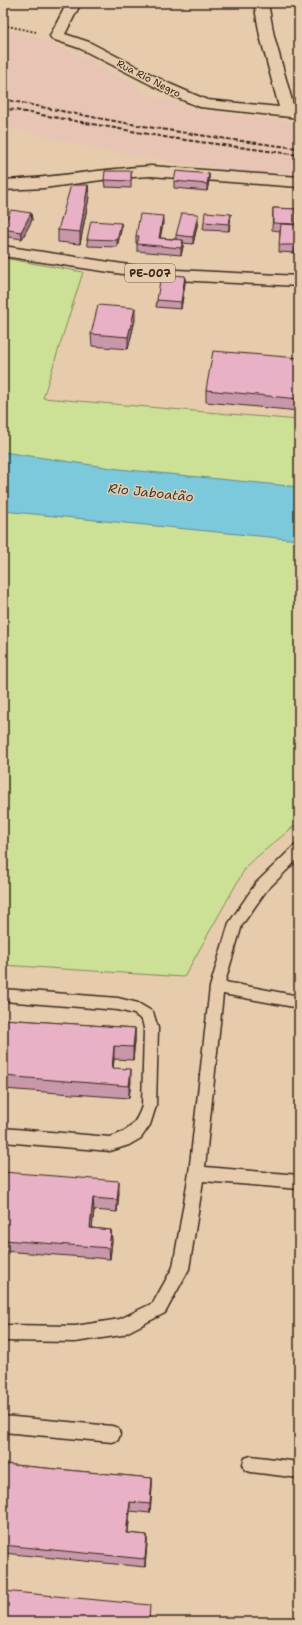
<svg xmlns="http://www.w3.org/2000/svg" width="302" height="1625" font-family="'Shantell Sans',sans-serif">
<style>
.built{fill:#e7c4b4}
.green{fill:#cde196;stroke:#84865a}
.water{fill:#7cc9db;stroke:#62898f}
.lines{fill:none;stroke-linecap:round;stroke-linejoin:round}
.lane-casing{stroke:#3b2a1e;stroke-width:3}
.street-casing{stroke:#3b2a1e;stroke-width:3}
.primary-casing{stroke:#3b2a1e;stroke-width:3}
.path{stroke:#3b2a1e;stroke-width:2;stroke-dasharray:2 2;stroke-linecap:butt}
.lane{fill:#e6ccad;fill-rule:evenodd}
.street{fill:#e6ccad;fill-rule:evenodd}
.primary{fill:#e6ccad;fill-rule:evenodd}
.rail{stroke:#3b2a1e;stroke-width:2;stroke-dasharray:4.5 2;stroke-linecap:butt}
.wall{fill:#c898aa;stroke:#3b2a1e}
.shaded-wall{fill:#a37c8b;stroke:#3b2a1e}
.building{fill:#e9b1c6;stroke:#3b2a1e}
.labels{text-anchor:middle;stroke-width:3;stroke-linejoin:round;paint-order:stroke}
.far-street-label{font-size:10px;fill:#3b2a1e;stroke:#e6ccad}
.shield{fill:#e6ccad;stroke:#6e5b49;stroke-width:1}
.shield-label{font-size:11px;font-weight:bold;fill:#3b2a1e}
.water-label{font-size:13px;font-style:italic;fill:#423a31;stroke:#e6ccad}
</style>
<rect width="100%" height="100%" fill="#e6ccad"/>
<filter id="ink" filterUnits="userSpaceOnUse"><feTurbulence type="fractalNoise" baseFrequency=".025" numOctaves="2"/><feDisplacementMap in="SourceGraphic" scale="8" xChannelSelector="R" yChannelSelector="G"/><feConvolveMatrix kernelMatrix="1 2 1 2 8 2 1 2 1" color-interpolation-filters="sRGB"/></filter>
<g filter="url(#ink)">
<path class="built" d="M3 28 32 35 92 61 150 95 203 111 299 123V177L223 170 109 152 3 126Z"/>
<path class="green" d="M3 258 83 272 43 398 299 420V822L247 865 184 977 3 965Z"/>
<path class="water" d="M3 452 119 469 299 487V540L3 511Z"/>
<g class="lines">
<defs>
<path id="lane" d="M299 845V858L266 891 242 925 225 982 299 996V1008L223 994 205 1167 299 1175V1189L203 1181 189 1269 165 1313 122 1335 75 1342 3 1341V1325L75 1326 120 1319 153 1303 173 1267 189 1173 210 987 229 923 256 883 294 846Z
M3 989 118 998 138 1003 153 1012 158 1028 156 1106 150 1125 141 1138 129 1145 110 1151 3 1142V1128L110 1137C128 1132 136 1124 142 1106L144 1028 142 1020 134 1014 118 1010 3 1001Z
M3 1416 112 1426 118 1428 120 1434 118 1440 112 1442 3 1432Z
M251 1456 299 1462V1478L251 1472 245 1470 243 1464 245 1458Z"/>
<path id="street" d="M67 3H81L65 34 89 42 170 84 207 100 279 107 260 36 254 3H268L274 36 294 108H299V118L200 107 173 96 79 48 52 39 50 36Z
M151 166 299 177V187L151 176 116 178 44 188 3 190V180C53 178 101 169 151 166Z"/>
<path id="primary" d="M3 246 156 269 299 276V286L156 279 3 256Z"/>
</defs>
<use href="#lane" class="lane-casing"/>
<use href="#street" class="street-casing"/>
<use href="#primary" class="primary-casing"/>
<path class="path" d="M3 25 36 32"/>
<use href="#lane" class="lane"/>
<use href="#street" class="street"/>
<use href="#primary" class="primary"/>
<path class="rail" d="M3 99C101 120 199 137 299 148
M3 108 170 138 299 155"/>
</g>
<path class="wall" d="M131 171V188L105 187 104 180Z
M209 174V181L207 191 174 188V181Z
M88 185 89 197 80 244 58 242V230Z
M273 208 296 209 295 225H298L295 253 279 252 280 231 272 230Z
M31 213 32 220 22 239 3 236V226Z
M231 214 229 231 203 230 204 222Z
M198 222 193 244 183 243V247L181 255 137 251V243H136V236L163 223 160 238 176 239V235Z
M121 223V230L117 247 88 246 87 239Z
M185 276V283L181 309 156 307 157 300Z
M135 320 128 349 92 346 91 334Z
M299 358V411L206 402V390Z
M3 1019 135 1028V1041L133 1060 114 1059 113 1068 131 1081 129 1098 3 1089Z
M3 1172 119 1193 117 1212 94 1210 92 1228 111 1230 112 1241 110 1259 3 1251Z
M3 1464 152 1478V1487L150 1513 130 1511 128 1533 147 1535V1543L145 1567 3 1553Z"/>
<path class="shaded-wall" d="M209 174V181L207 191V184Z
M88 185 89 197 80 244V232Z
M4 205 5 217 3 221V207Z
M31 213 32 220 22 239 21 232Z
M198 214V222L193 244V237Z
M231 214 230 221 229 231V224Z
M163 216V223L159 245V238Z
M121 223V230L117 247V240Z
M183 240V247L181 255V248Z
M185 276V283L181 309V302Z
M135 308V320L128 349V337Z
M135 1028V1041L133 1060V1047Z
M114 1046V1059L112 1080V1068Z
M131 1069V1081L129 1098V1086Z
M119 1181V1193L117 1212V1200Z
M93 1198 94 1210 91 1239 90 1228Z
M111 1230 112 1241 110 1259 109 1248Z
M152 1478V1487L150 1513V1504Z
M130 1502V1511L127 1541 126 1533Z
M147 1535V1543L145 1567V1559Z"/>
<path class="building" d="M105 171H131V181L104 180Z
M176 171 209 174 207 184 174 181Z
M71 185H88L80 232 58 230Z
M273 208 296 209 295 224 273 223Z
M11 210 31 213 21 232 3 229V226Z
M205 212 231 214 229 224 204 222Z
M182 213 198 214 193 237 176 235Z
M140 214 163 216 159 238 183 240 181 248 137 244 139 236H136Z
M91 221 121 223 117 240 87 239Z
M281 224 298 225 296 245H279Z
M161 274 185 276 181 302 157 300Z
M98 305 135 308 128 337 91 334Z
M213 351 299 358V399L206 390Z
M3 1019 135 1028 133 1047 114 1046 112 1068 131 1069 129 1086 3 1076Z
M3 1172 119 1181 117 1200 93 1198 90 1228 111 1230 109 1248 3 1240Z
M3 1464 152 1478 150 1504 130 1502 126 1533 147 1535 145 1559 3 1545Z
M3 1591 150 1605 149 1622H3Z"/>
</g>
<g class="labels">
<g class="far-street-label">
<text transform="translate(149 78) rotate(27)" y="4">Rua Rio Negro</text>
</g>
<rect class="shield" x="125" y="264" width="50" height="18" rx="3"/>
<g class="shield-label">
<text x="150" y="277">PE-007</text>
</g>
<g class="water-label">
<text transform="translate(151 492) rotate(6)" y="5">Rio Jaboatão</text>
</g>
</g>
<rect width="302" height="1625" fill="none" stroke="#e6ccad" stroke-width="16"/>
<rect x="8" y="8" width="286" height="1609" fill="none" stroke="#3b2a1e" stroke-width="1.5" filter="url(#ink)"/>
</svg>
